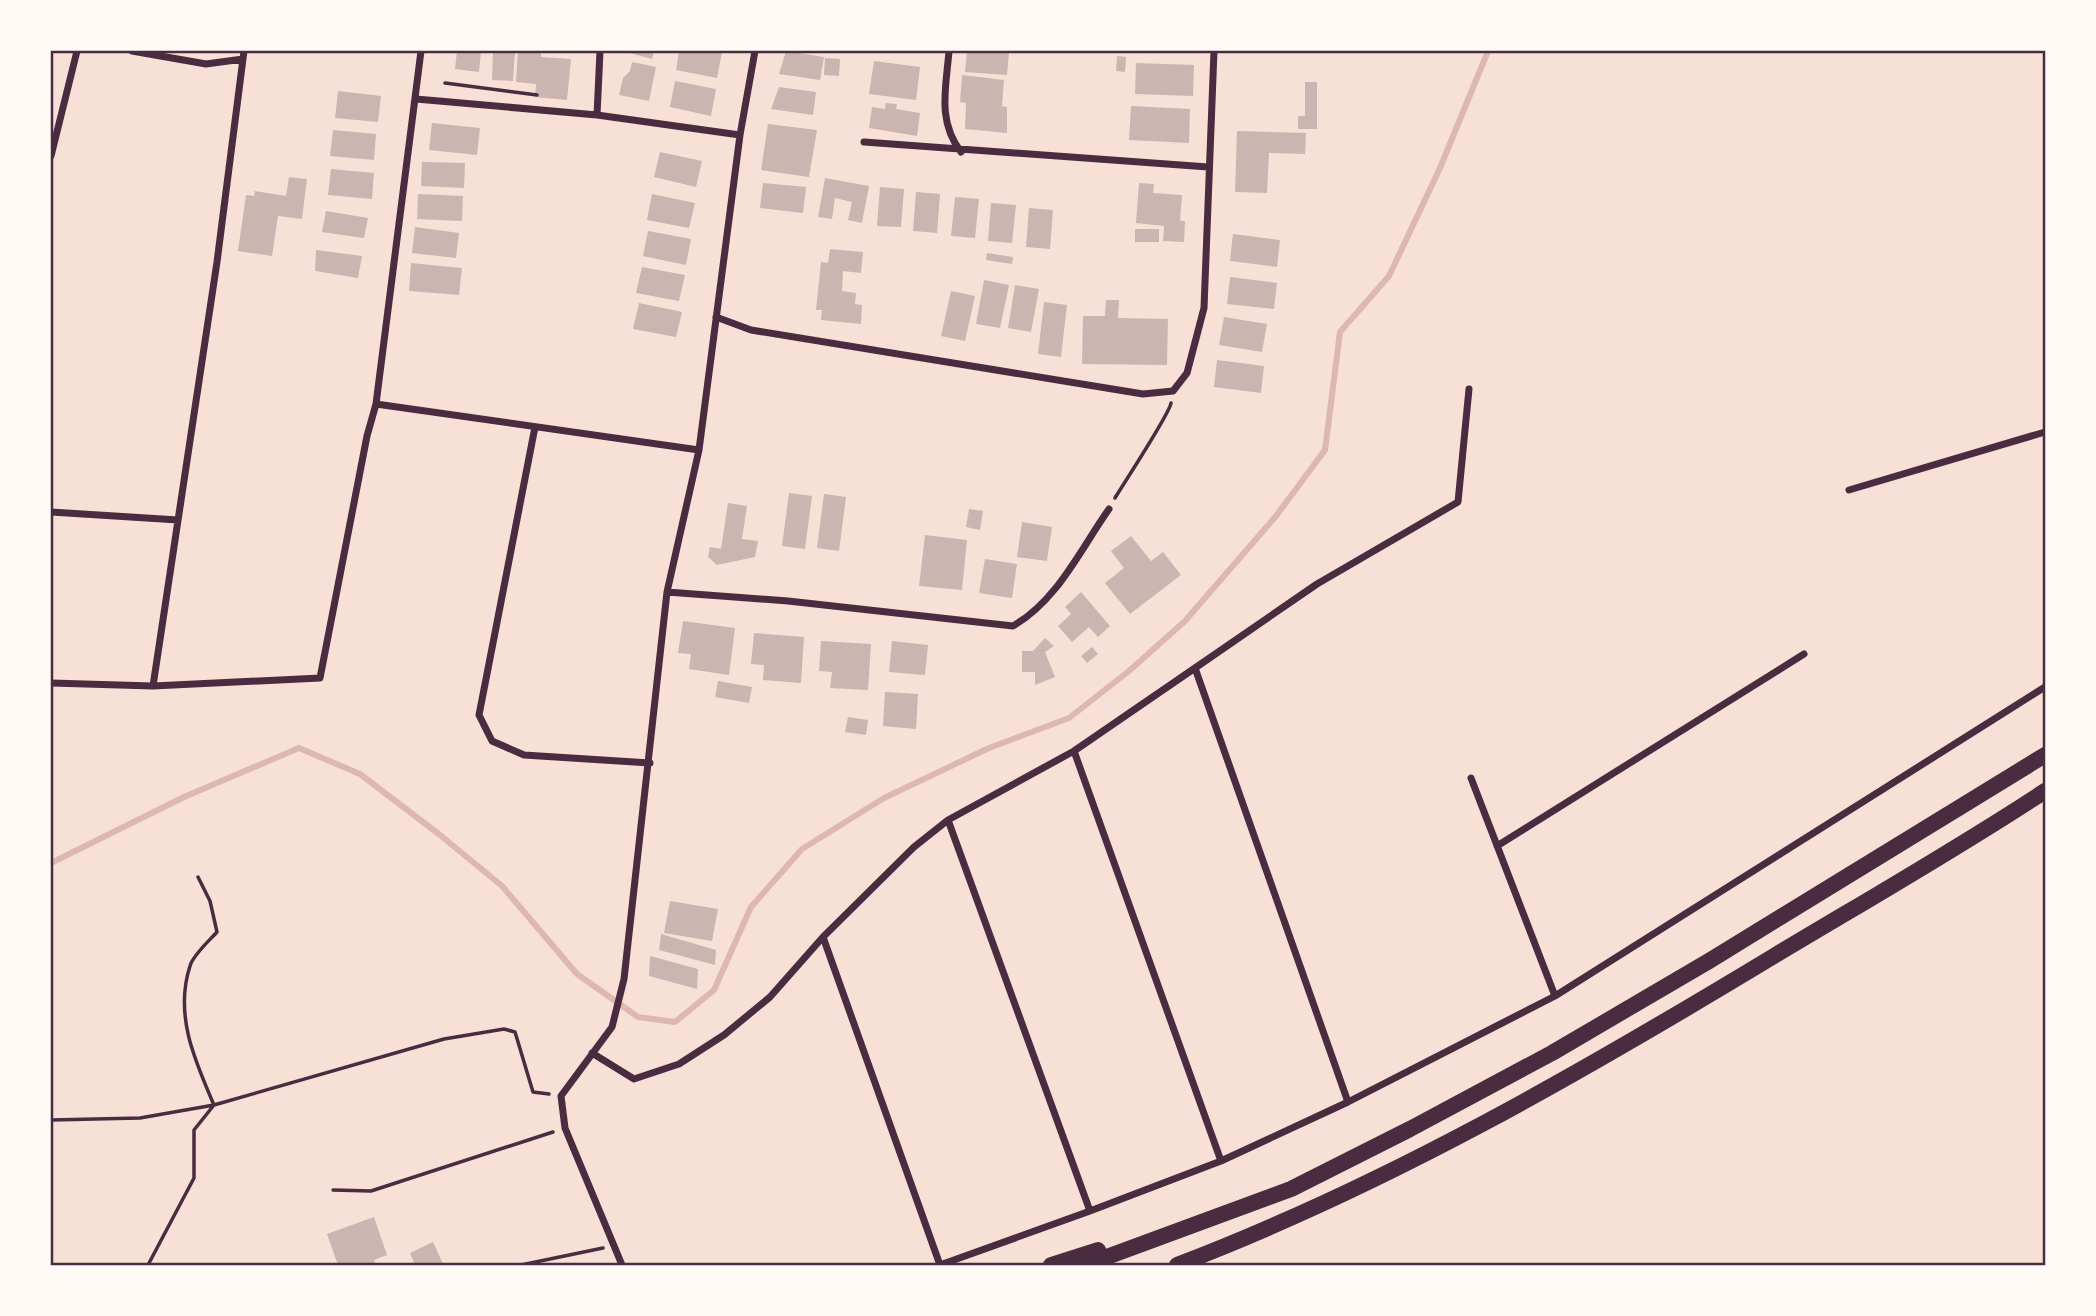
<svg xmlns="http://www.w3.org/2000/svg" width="2096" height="1316" font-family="Georgia,serif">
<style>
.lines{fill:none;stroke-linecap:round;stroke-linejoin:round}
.stream{stroke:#dcb8b0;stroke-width:6}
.building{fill:#ccb4b1}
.path{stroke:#4a2c40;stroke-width:3.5}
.minor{stroke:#4a2c40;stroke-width:7}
.trunk{stroke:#4a2c40;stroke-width:16}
.neatline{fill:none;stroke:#4a2c40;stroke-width:2.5}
</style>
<rect width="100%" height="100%" fill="#f7e1d7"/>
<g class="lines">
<path class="stream" d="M51 863 184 797 299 748 360 774 440 835 502 886 577 974 638 1017 675 1022 714 990 751 907 802 849 884 798 989 748 1069 718 1129 671 1185 621 1276 516 1325 450 1340 332 1389 276 1440 168 1488 51"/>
</g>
<path class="building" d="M457 51H481L479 72 455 69Z
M493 51H515L513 81 492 80Z
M518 51H541V57L571 59 567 100 535 97 536 84 516 82Z
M622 51H654L652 59Z
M679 51 722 52 717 78 676 70Z
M786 51 824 57 820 80 779 74Z
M967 51H1009L1007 75 965 72Z
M1117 56 1126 57 1125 72 1116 71Z
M825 58 840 59 839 76 824 75Z
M874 61 920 67 916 100 869 94Z
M632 62 656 67 649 101 619 95 623 78 630 71Z
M1136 63 1194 65 1193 96 1135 94Z
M962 75 1004 80 1002 106 1007 107V133L965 129 966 103 960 102Z
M675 81 716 89 711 116 670 107Z
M1305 82H1317V129H1298V116H1305Z
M779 87 816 92 813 115 771 109Z
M338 91 381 96 378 122 335 118Z
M886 103 897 104 896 109 920 113 917 136 869 128 872 107 885 109Z
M1131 106 1190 109 1189 143 1129 140Z
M432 123 480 128 477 155 429 150Z
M768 124 817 130 809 177 761 170Z
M333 130 376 134 374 160 330 156Z
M1237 131 1306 133 1305 154 1269 153 1267 193 1235 192Z
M660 152 702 161 696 187 654 177Z
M422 162 465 163 464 188 421 186Z
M331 169 374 173 372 199 328 195Z
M289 177 307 179 302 219 278 216 272 256 238 251 246 195 254 196 255 191 286 196Z
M825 178 869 186 862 223 848 220 852 202 835 198 832 219 818 217Z
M763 183 806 187 803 213 760 208Z
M1139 183 1154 184 1153 193 1182 195 1180 221H1185L1184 242 1163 241 1164 226 1136 223Z
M880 187 904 189 901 227 877 226Z
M916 192 940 194 937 233 913 231Z
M418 194 463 196 462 221 417 219Z
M652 194 695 203 689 228 647 220Z
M955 197 979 199 975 238 951 236Z
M991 203 1016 205 1012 243 988 241Z
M1029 208 1053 210 1050 249 1026 247Z
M326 211 368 218 364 238 322 232Z
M415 227 459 233 456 258 412 253Z
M1135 229H1159V242H1135Z
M648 231 691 239 686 265 643 256Z
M1233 234 1280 240 1277 267 1230 261Z
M830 249 863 252 861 273 843 271 842 291 856 293 855 304 862 305 861 324 821 320 822 310H816L821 262 828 263Z
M316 250 362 256 358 278 315 271Z
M987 253 1013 257 1012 264 986 260Z
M411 263 462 268 459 295 409 291Z
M642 267 685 275 679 301 636 293Z
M1230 277 1277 283 1274 309 1227 304Z
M984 280 1009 285 1000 328 976 324Z
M1015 285 1039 289 1031 332 1008 328Z
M951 291 975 296 965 341 941 336Z
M1106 300H1119L1118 318 1168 319 1167 365 1082 364 1083 316H1105Z
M1044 302 1067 305 1061 357 1038 354Z
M639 303 682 312 676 337 633 329Z
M1224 317 1267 324 1262 352 1219 345Z
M1217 360 1264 366 1261 393 1214 387Z
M789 493 812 496 805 549 782 546Z
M824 494 846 497 839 551 817 548Z
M728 503 747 506 742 539 758 541 755 557 717 565 708 557 710 547 721 549Z
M969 509 983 511 980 530 966 527Z
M1022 522 1052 527 1047 561 1017 557Z
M925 535 967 540 962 590 919 586Z
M1131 536 1151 561 1163 552 1181 575 1130 614 1105 583 1124 568 1111 551Z
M985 559 1017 564 1012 598 979 593Z
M1081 592 1110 626 1098 637 1089 627 1072 642 1058 626 1071 614 1065 607Z
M683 621 735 628 729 675 689 669 691 654 678 653Z
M754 633 804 637 801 683 763 680 764 665 751 664Z
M1045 638 1054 646 1045 652 1055 677 1035 685V672H1022V651H1033Z
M821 641 871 644 868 690 830 688 832 672 819 671Z
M892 641 928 645 925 675 889 672Z
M1092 647 1098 654 1087 663 1081 656Z
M718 681 752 687 749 703 715 697Z
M885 692 918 694 916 729 883 726Z
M848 717 868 720 866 735 845 732Z
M670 901 718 909 712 941 664 933Z
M661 934 716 950 715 965 659 950Z
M650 956 698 969 697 989 649 976Z
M374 1217 387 1255 374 1260 376 1265H338L327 1234Z
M433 1242 443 1264 415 1265 410 1253Z"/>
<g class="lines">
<path class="path" d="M445 83 537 95
M1115 498C1124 483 1170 413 1171 403
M51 1120 140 1118 214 1105C195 1061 174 1015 190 966 193 955 209 941 217 932L210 901 198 877
M333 1190 371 1191 553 1132
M148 1265 194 1178V1130L214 1105 444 1039 504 1029 515 1032 533 1092 549 1094
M521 1265 603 1248"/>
<path class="minor" d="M132 51 206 64 243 59
M949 51C946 88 937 121 961 152
M416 99 597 115 740 135
M597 115 600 51
M864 142 1208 167
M51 156 77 51
M716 317 751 330 1143 394 1173 391 1187 373 1204 308 1214 51
M376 404 699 450
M535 427 479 715 492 741 524 755 650 763
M1849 490 2045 432
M51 512 178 520
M667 592 788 601 1013 626C1057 601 1080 550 1109 509
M1195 668 1317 584 1458 502 1469 389
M51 683 153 686 320 678 367 436 376 404 421 51
M153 686 217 262 244 51
M1471 778 1555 996
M948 820 1090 1211 1221 1161 1348 1102 1195 668 1074 751
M1497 846 1804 654
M823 937 940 1265 1090 1211
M592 1053 634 1079 679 1064 724 1035 770 997 823 937 914 847 948 820 1074 751 1221 1161
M1348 1102 1555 996 2045 687
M622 1265 565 1128 561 1096 612 1027 624 979 667 592 699 450 740 135 755 51"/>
<path class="trunk" d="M1051 1265 1098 1250
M1085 1265 1291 1189 1410 1129 1552 1053 1709 961 2045 755
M1177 1265C1387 1185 1582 1072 1774 956 1864 902 1957 849 2045 791"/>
</g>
<rect width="2096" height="1316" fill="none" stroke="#fffaf5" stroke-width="105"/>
<rect x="52" y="52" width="1992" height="1212" class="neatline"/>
</svg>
